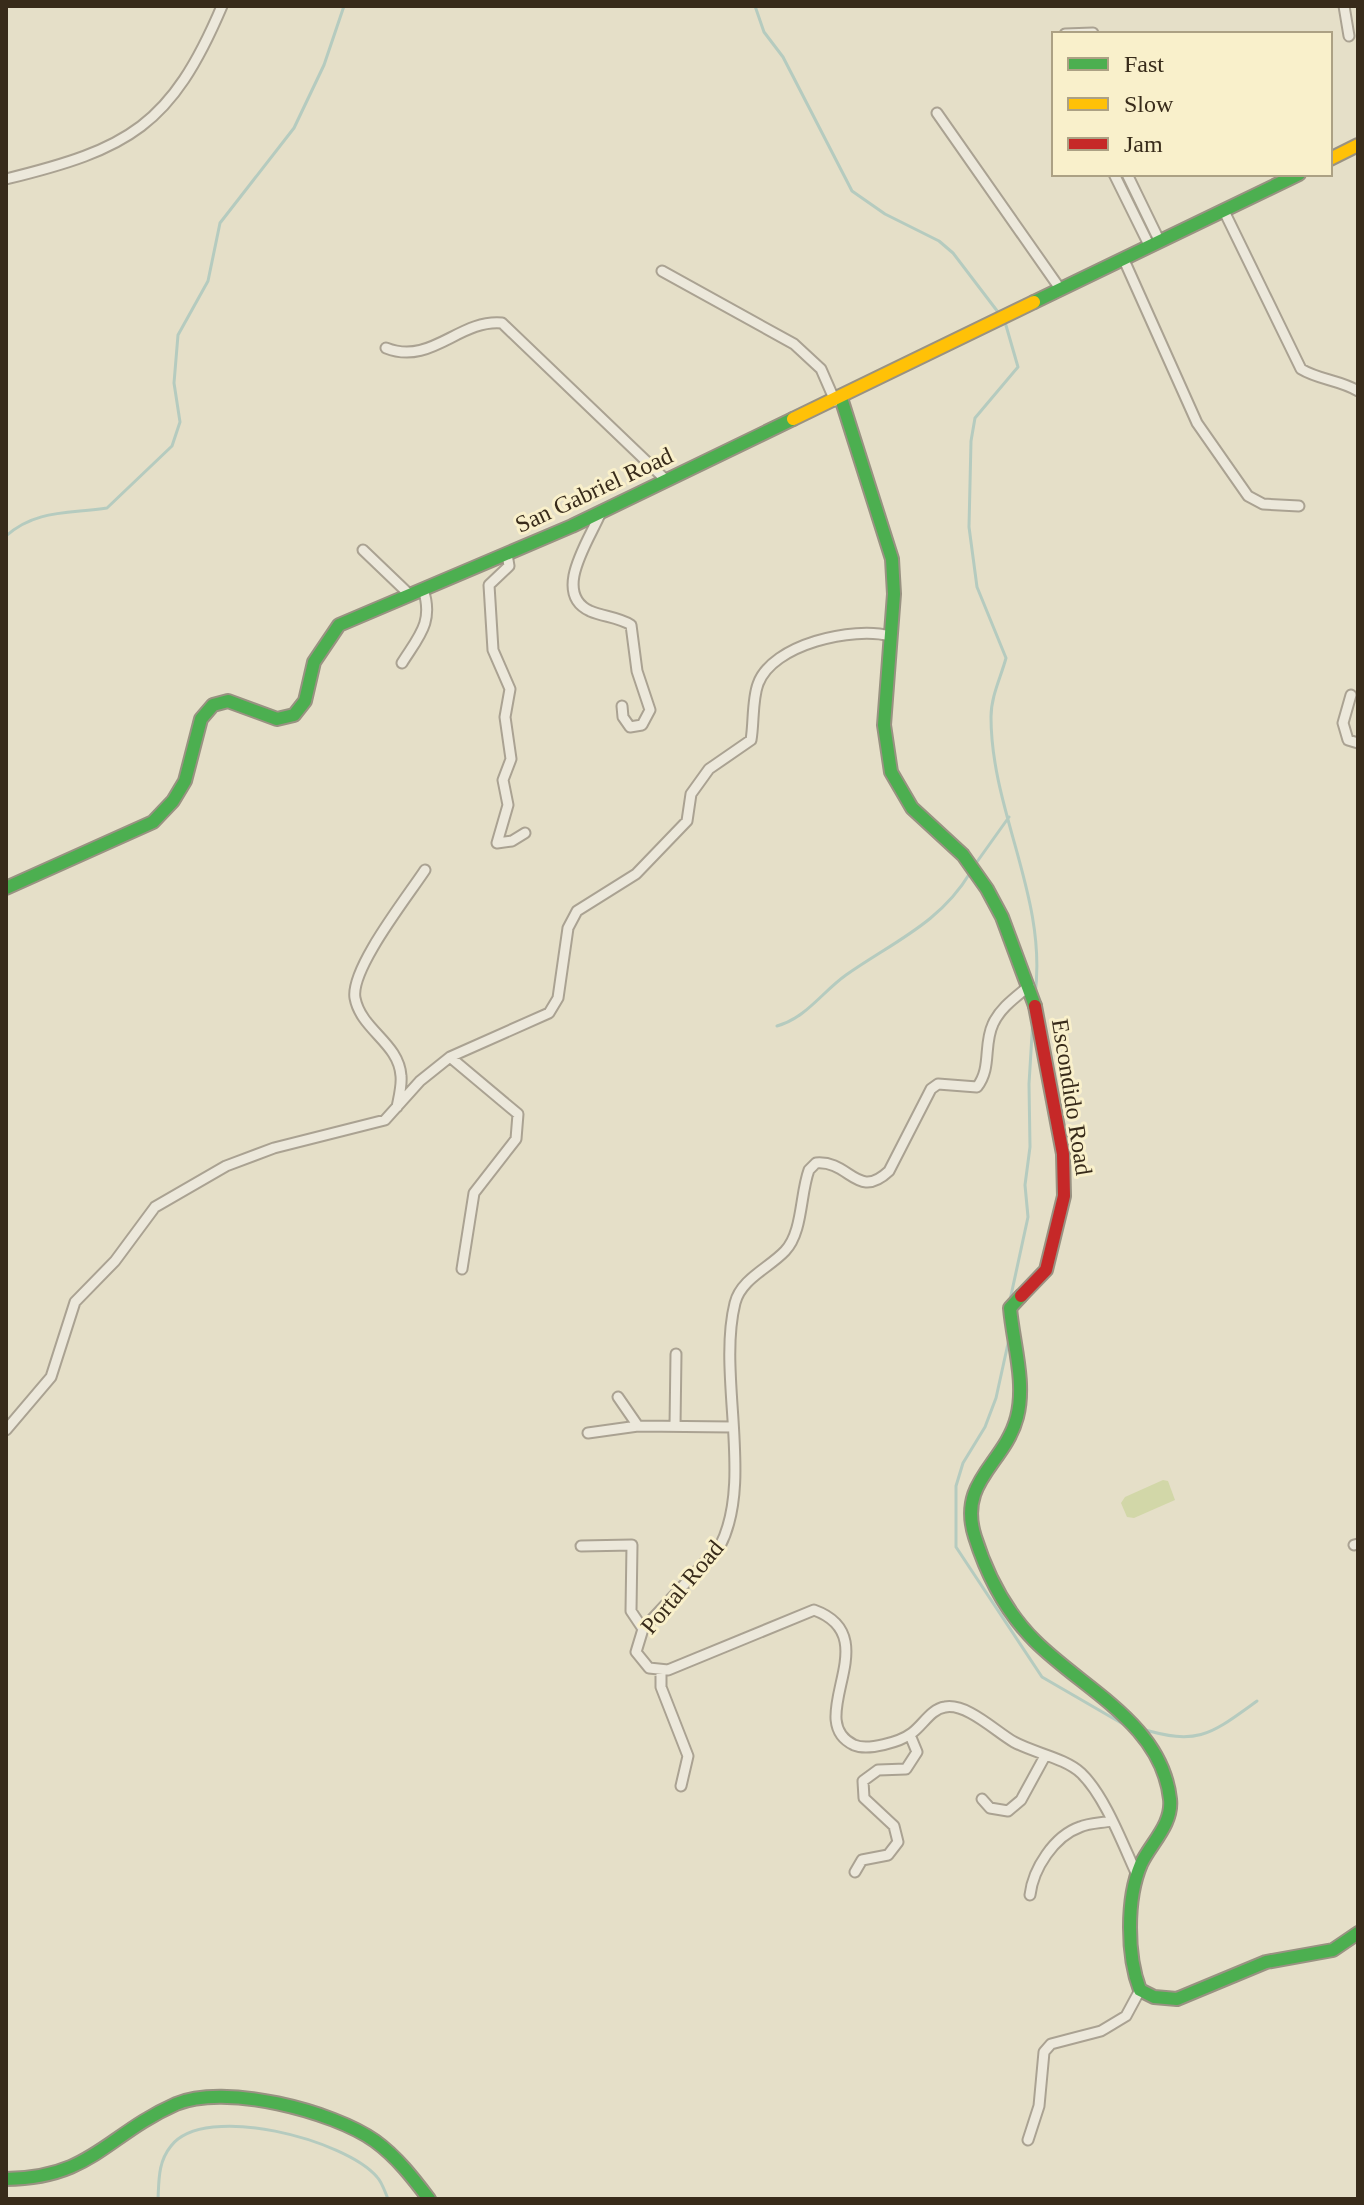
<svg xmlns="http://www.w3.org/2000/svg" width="1364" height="2205" font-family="Georgia,serif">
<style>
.green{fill:#d2d7a8}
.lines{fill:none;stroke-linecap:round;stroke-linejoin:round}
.stream{stroke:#b5cbbf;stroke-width:3}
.street-casing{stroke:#aaa292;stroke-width:13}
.fast-casing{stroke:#999282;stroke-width:16}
.slow-casing{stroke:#999282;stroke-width:16}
.jam-casing{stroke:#999282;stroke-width:16}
.street{stroke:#ece8db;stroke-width:9}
.fast{stroke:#4caf50;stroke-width:12}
.slow{stroke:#ffc107;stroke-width:12}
.jam{stroke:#c62828;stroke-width:12}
.labels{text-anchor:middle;stroke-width:6;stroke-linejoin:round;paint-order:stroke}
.street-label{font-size:24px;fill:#382b1a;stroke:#f9f0cb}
</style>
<rect width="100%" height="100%" fill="#e5dfc8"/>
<path class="green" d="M1163 1480 1168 1481 1175 1500 1134 1518 1127 1517 1121 1503 1125 1497Z"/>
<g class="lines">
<path class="stream" d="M755 6 764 32 783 57 852 191 885 214 939 241 953 253 1001 316
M1005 322 1018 367 975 418 971 441 969 527 977 587 1006 658C1001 677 991 696 991 717 991 812 1048 898 1035 995
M6 536C36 509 70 514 107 508L172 446 180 422 174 383 178 335 208 281 220 223 294 128 324 65 344 6
M974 866 1009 817
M777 1026C806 1018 822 992 846 975 893 942 940 923 970 873
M1010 1300 1028 1217 1025 1185 1030 1147 1029 1084 1033 1018
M1009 1339 996 1398 985 1427 963 1463 956 1486V1547L1042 1677 1123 1724
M1142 1729C1199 1746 1211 1734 1257 1701
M158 2199C159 2180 158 2162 171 2146 205 2102 346 2140 377 2177 382 2182 385 2192 388 2199"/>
<defs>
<path id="street" d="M1344 6 1349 36
M1065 34 1093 33
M937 113 1061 290
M1114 174 1150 247
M1127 174 1160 242
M6 179C129 149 171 126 222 6
M1224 211 1301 369C1319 380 1340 380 1358 391
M1124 260 1197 423 1248 496 1263 504 1299 506
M662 271 794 344 821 369 835 401
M386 348C431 366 459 319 502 323L667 481
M601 512C590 539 551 593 590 611 604 617 618 617 631 625L637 671 650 710 642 725 630 727 623 717 622 706
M363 550 410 595
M507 554 509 566 489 585 493 650 510 689 505 717 511 759 503 780 508 805 497 843 512 841 525 833
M402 663C419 636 434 622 423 589
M1351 695 1343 723 1348 740 1358 743
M1029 986C1016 997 1000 1008 993 1024 983 1045 992 1068 977 1087L938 1084 931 1089 889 1171C857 1201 850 1160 816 1163L809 1170C800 1194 803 1232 785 1251 769 1268 741 1279 735 1303 717 1375 754 1481 720 1546L643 1629 636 1652 649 1668 668 1670 814 1610C889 1637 801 1720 854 1745 868 1751 900 1742 912 1733 923 1725 931 1709 945 1707 967 1703 995 1731 1014 1742 1034 1753 1065 1758 1081 1773 1105 1796 1123 1845 1137 1875
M450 1057 518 1114 516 1139 474 1193 462 1269
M397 1107C399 1097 402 1086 401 1076 399 1043 361 1030 355 998 350 969 408 896 425 870
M618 1397 638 1426
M675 1426 676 1354
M6 1430 51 1377 75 1302 115 1261 155 1207 226 1166 274 1148 385 1120 420 1081 450 1057 549 1013 558 998 568 928 577 911 636 874 687 821 691 794 709 769 751 740C754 723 752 700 758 684 772 644 854 626 890 636
M588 1433 638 1426 732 1427
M1354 1545 1358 1544
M581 1546 632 1545 631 1611 643 1629
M661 1671V1687L688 1756 681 1786
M982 1799 990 1808 1008 1811 1021 1800 1045 1756
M855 1872 862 1860 888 1855 898 1842 894 1826 864 1798 863 1781 878 1770 906 1769 917 1752 910 1735
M1030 1895C1033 1869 1054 1836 1080 1827 1089 1823 1102 1823 1111 1821
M1028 2140 1039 2106 1044 2052 1051 2044 1101 2031 1126 2016 1140 1990"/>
<path id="fast" d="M1034 302 1299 174
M841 398 892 559 894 594 884 725 891 772 912 808 963 855 987 889 1002 917 1035 1006
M6 888 153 822 173 801 185 781 201 719 213 705 228 701 277 719 294 715 305 701 314 662 339 625 572 526 793 419
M1021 1296 1010 1308C1013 1343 1026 1382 1017 1417 1005 1464 957 1481 975 1537 987 1575 1007 1613 1035 1641 1083 1689 1162 1724 1170 1799 1173 1824 1151 1843 1141 1864 1126 1899 1127 1956 1140 1990L1154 1997 1177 1999 1266 1962 1333 1950 1358 1933
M6 2179C92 2178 106 2135 176 2104 224 2083 333 2111 375 2141 397 2157 413 2178 429 2199"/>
<path id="slow" d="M1330 159 1358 145
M793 419 1034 302"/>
<path id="jam" d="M1021 1296 1046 1270 1064 1196 1063 1154 1035 1006"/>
</defs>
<use href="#street" class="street-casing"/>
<use href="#fast" class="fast-casing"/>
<use href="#slow" class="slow-casing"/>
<use href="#jam" class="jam-casing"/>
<use href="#street" class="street"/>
<use href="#fast" class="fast"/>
<use href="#slow" class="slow"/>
<use href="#jam" class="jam"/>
</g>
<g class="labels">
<g class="street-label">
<text transform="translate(594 490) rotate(-25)" y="8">San Gabriel Road</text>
<text transform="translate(1072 1097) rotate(81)" y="8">Escondido Road</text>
<text transform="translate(682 1587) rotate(-50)" y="8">Portal Road</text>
</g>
</g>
<rect width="1364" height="2205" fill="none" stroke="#382b1a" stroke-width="16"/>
<rect x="1052" y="32" width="280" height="144" fill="#f9f0cb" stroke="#aca184" stroke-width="2"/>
<rect x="1068" y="58" width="40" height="12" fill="#4caf50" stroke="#aca184" stroke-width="2"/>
<text x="1124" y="72" font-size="24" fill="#382b1a">Fast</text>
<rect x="1068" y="98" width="40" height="12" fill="#ffc107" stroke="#aca184" stroke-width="2"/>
<text x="1124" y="112" font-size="24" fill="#382b1a">Slow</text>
<rect x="1068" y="138" width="40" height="12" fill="#c62828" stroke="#aca184" stroke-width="2"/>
<text x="1124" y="152" font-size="24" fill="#382b1a">Jam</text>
</svg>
